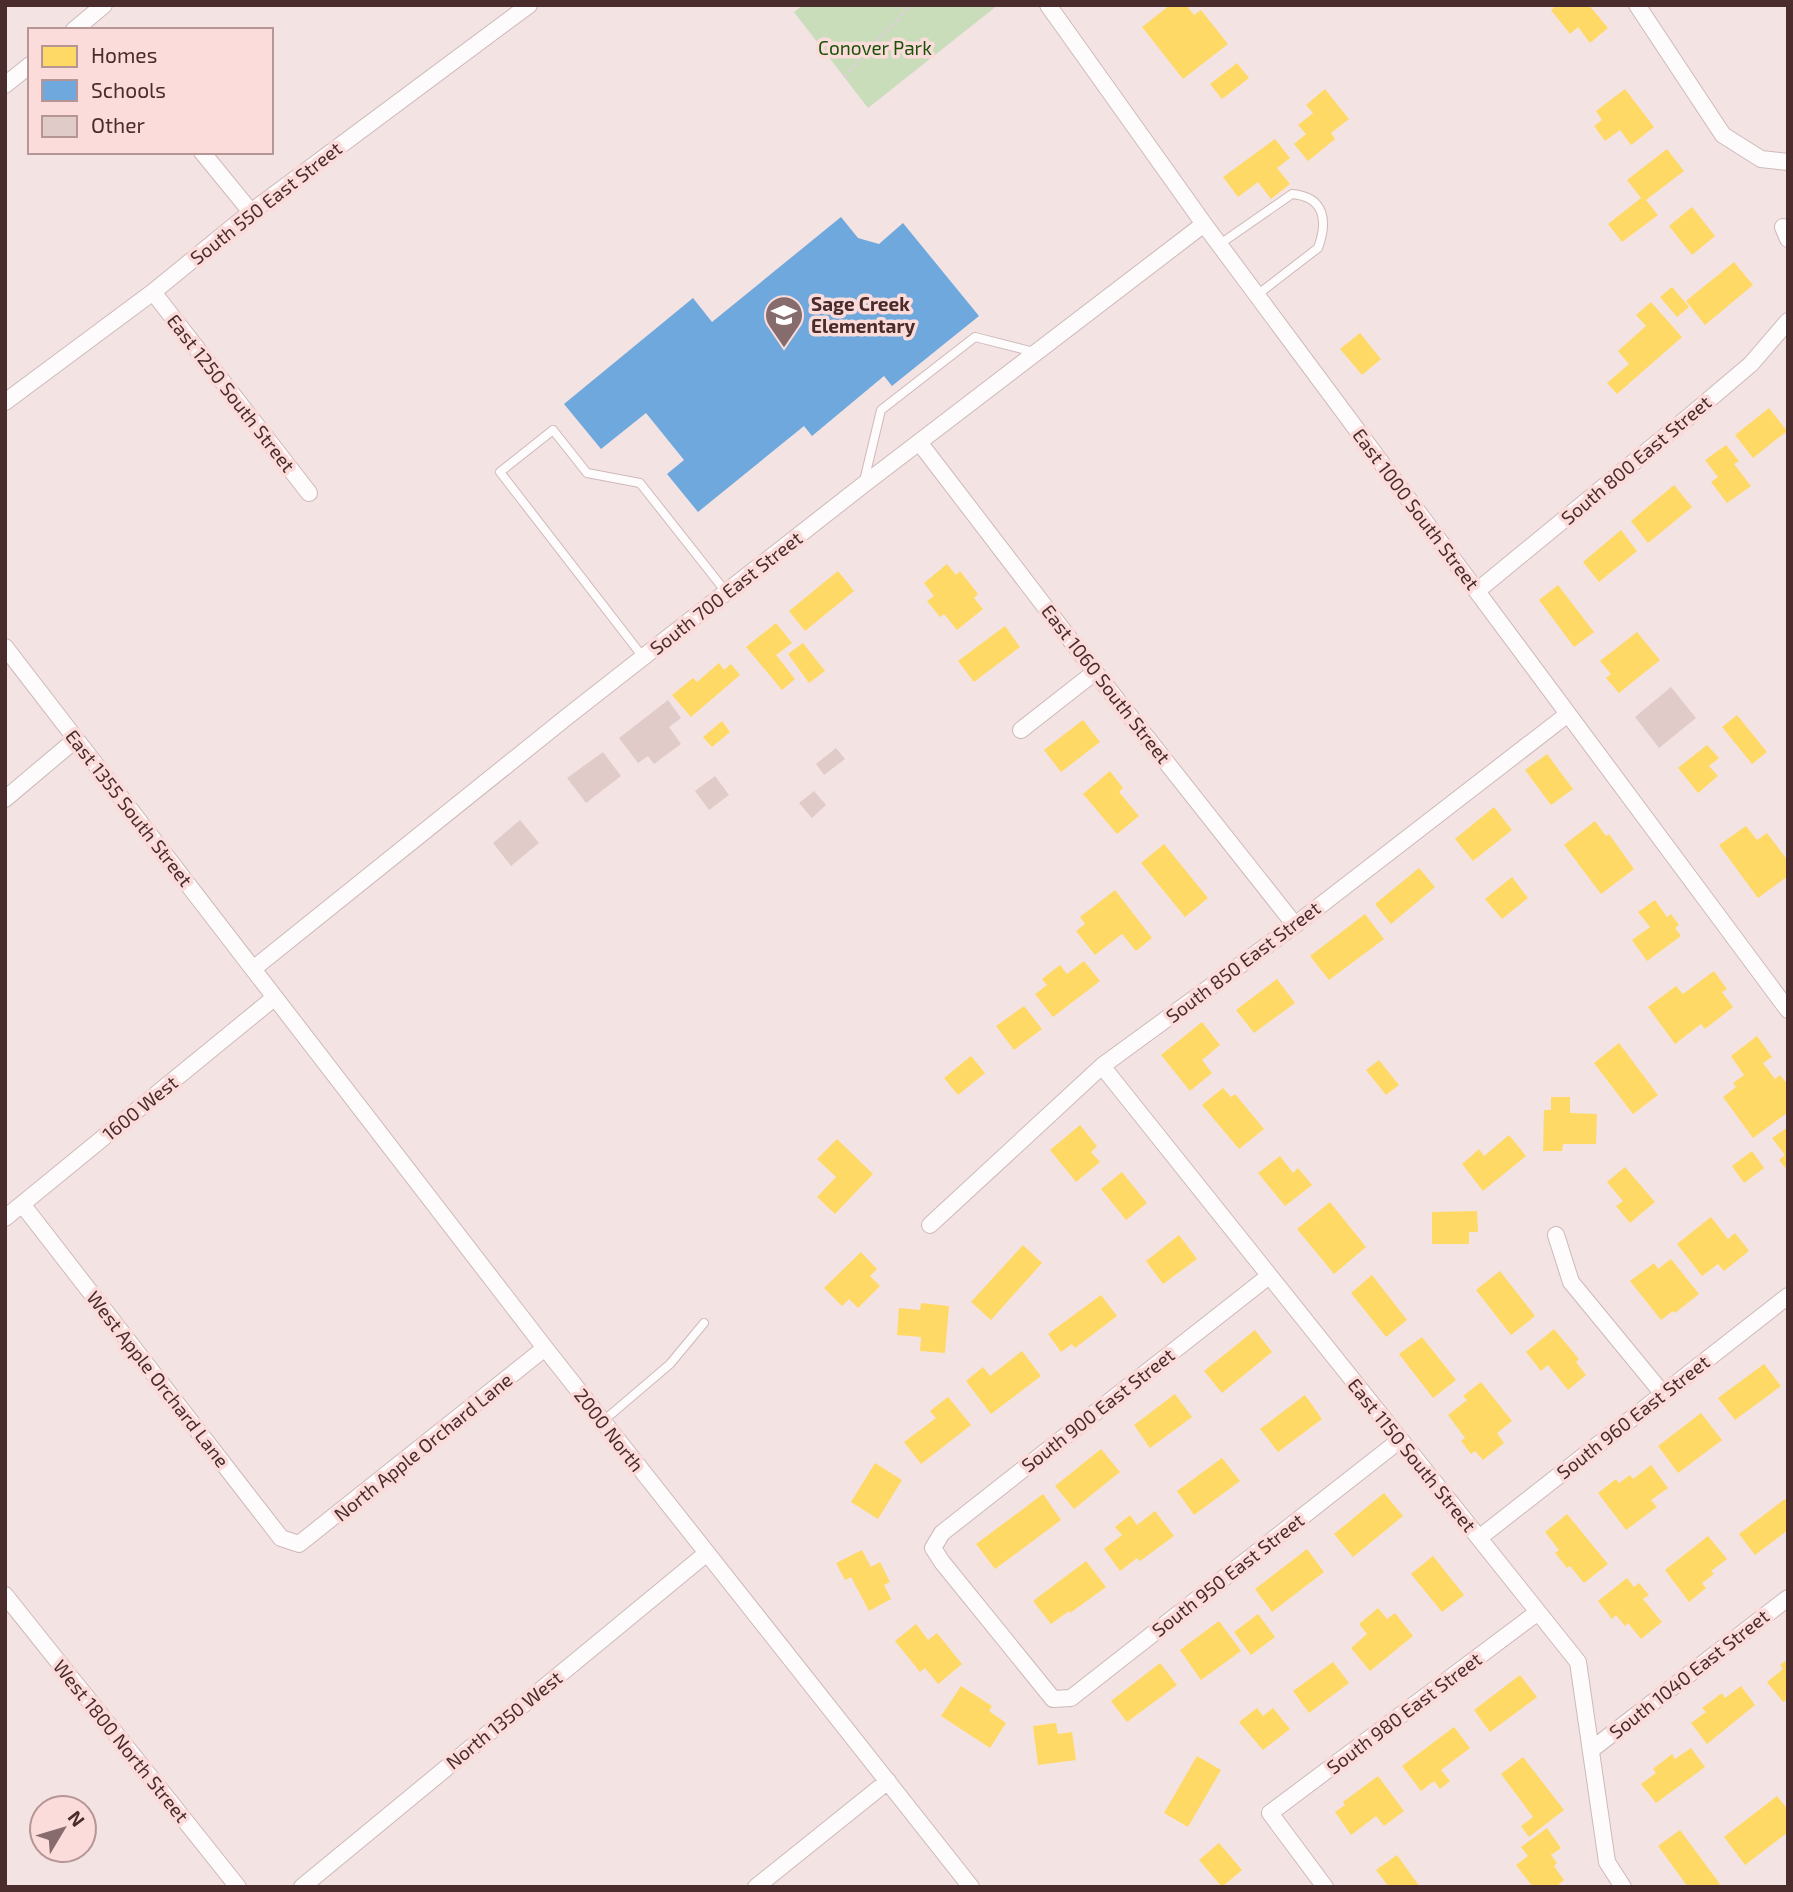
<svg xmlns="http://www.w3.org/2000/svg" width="1793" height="1892" font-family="'Exo 2',sans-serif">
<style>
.green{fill:#c9ddbb}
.homes{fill:#ffd966}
.schools{fill:#6fa8dc}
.building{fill:#e1cbc8}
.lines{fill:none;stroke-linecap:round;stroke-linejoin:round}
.lane-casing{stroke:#ceb9b9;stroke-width:10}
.street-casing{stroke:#ceb9b9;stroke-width:18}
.path{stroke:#dad3d3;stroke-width:3.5;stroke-dasharray:3.5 3.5;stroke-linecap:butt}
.lane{stroke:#fdfbfb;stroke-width:8}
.street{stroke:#fdfbfb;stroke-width:16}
.labels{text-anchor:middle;stroke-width:7;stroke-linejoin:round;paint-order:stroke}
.park-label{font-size:19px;fill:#1a5209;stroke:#fcdcdb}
.street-label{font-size:19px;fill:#4a2c2c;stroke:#fcdcdb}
.poi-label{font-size:19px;font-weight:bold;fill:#4a2c2c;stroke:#fcdcdb;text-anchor:start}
</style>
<rect width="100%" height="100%" fill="#f4e3e3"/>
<path class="green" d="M803 5H998L868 108 794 12Z"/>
<path class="homes" d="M1170 5H1186L1194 15 1201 10 1228 44 1183 79 1142 27Z
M1557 5H1589L1608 28 1590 43 1578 27 1570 34 1551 10Z
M1237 63 1249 78 1222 99 1210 84Z
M1325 89 1349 119 1331 133 1335 139 1308 161 1294 144 1306 134 1298 125 1313 113 1306 105Z
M1625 89 1654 127 1631 145 1620 130 1605 141 1594 126 1602 120 1596 111Z
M1275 139 1290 158 1277 168 1290 184 1271 199 1258 182 1238 197 1223 177Z
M1667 149 1684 171 1646 200 1658 215 1622 242 1608 224 1641 198 1627 180Z
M1692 207 1715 236 1692 255 1669 226Z
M1734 262 1753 285 1705 325 1686 301Z
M1672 287 1689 307 1677 317 1660 297Z
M1651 302 1682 337 1617 394 1607 383 1629 364 1618 351 1646 326 1636 315Z
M1360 333 1381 359 1362 375 1340 349Z
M1769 408 1787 431 1753 458 1735 435Z
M1726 445 1739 461 1734 464 1751 486 1727 503 1711 482 1718 477 1705 460Z
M1674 485 1692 507 1648 543 1631 521Z
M1621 530 1637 551 1599 582 1583 562Z
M947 564 956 575 960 571 978 594 974 598 983 609 957 630 944 614 940 617 927 601 934 596 924 583Z
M838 571 854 591 805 631 789 611Z
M1558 585 1594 632 1574 647 1539 600Z
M776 623 792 643 776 655 795 679 782 690 746 647Z
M1005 626 1020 647 974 682 958 661Z
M1637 632 1660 660 1619 693 1606 678 1611 674 1600 661Z
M803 643 825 671 809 683 788 654Z
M719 663 724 670 731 664 740 675 691 717 672 695 693 678 697 682Z
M1737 715 1767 752 1752 764 1722 727Z
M1083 720 1100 742 1061 772 1044 750Z
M722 721 730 732 712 747 703 737Z
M1707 745 1719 758 1709 766 1718 776 1698 793 1678 768Z
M1547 754 1573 789 1551 805 1525 770Z
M1110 771 1123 788 1119 792 1139 816 1117 834 1083 794Z
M1494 807 1512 830 1473 861 1455 839Z
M1595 821 1606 836 1609 834 1634 869 1601 894 1564 845Z
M1746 826 1757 840 1767 833 1788 861V876L1758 898 1719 845Z
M1164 844 1208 898 1185 917 1141 863Z
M1419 868 1435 887 1391 924 1375 904Z
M1512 877 1528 898 1502 919 1485 899Z
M1115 890 1152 938 1136 951 1122 934 1095 955 1076 931 1085 924 1080 917Z
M1655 900 1667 917 1671 914 1679 925 1675 928 1681 936 1647 961 1632 940 1650 927 1638 912Z
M1365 914 1384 939 1329 980 1310 956Z
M1084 961 1100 981 1053 1017 1035 994 1047 985 1042 979 1060 965 1067 974Z
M1714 971 1727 989 1722 992 1733 1007 1705 1029 1701 1024 1675 1044 1648 1007 1676 986 1683 994Z
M1277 979 1295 1003 1254 1033 1236 1010Z
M1024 1006 1042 1029 1014 1050 996 1026Z
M1202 1022 1220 1045 1202 1060 1212 1073 1190 1091 1161 1055Z
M1757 1036 1772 1057 1763 1063 1775 1079 1780 1075 1788 1085V1112L1753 1138 1723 1097 1736 1087 1733 1083 1744 1075 1731 1056Z
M1619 1043 1658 1095 1633 1114 1594 1063Z
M971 1056 985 1073 958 1095 944 1078Z
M1379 1060 1399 1085 1386 1095 1366 1070Z
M1223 1088 1231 1097 1235 1094 1264 1129 1239 1149 1202 1105Z
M1551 1097H1570V1113L1597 1114 1596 1144H1563L1562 1151H1543L1544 1110H1551Z
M1080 1125 1097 1146 1091 1152 1100 1162 1076 1182 1050 1150Z
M1788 1127V1171L1779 1160 1785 1155 1772 1138Z
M1509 1135 1526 1156 1483 1191 1462 1164 1479 1149 1484 1156Z
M837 1139 873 1174 835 1214 817 1197 836 1177 817 1159Z
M1752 1151 1764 1168 1744 1183 1732 1166Z
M1280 1156 1293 1173 1298 1168 1312 1185 1285 1206 1258 1173Z
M1625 1167 1655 1202 1630 1223 1616 1206 1623 1201 1607 1182Z
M1122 1172 1147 1203 1126 1220 1101 1189Z
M1330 1202 1366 1247 1334 1274 1297 1229Z
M1477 1211 1478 1232H1469V1244H1432V1212Z
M1711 1217 1728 1239 1735 1233 1749 1251 1724 1271 1718 1264 1702 1276 1677 1244Z
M1179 1235 1197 1259 1163 1284 1146 1261Z
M1023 1245 1042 1263 991 1320 971 1302Z
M861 1252 877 1269 870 1276 880 1286 858 1308 849 1299 842 1306 824 1288Z
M1671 1259 1699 1294 1675 1313 1673 1311 1661 1320 1630 1281 1654 1263 1658 1269Z
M1500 1271 1535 1316 1511 1335 1476 1290Z
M1372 1275 1407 1320 1386 1337 1351 1293Z
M1101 1295 1117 1316 1075 1348 1072 1344 1061 1352 1048 1334Z
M921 1303 949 1306 945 1353 920 1351 921 1337 897 1335 899 1308 920 1310Z
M1554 1329 1579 1359 1576 1362 1586 1375 1568 1390 1548 1365 1541 1371 1526 1352Z
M1255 1330 1272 1352 1222 1393 1204 1371Z
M1422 1337 1456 1380 1433 1398 1399 1354Z
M1022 1351 1041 1376 991 1414 966 1381 983 1367 990 1376Z
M1764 1364 1781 1386 1735 1420 1718 1398Z
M1481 1382 1512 1421 1497 1433 1504 1443 1483 1460 1475 1451 1471 1454 1461 1441 1465 1438 1448 1415 1467 1400 1463 1396Z
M1175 1394 1192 1417 1150 1448 1134 1425Z
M1305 1395 1322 1419 1278 1452 1260 1429Z
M948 1397 971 1425 921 1464 904 1442 936 1418 930 1411Z
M1701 1413 1722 1440 1678 1473 1658 1446Z
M1101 1449 1120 1472 1074 1509 1055 1486Z
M1222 1458 1240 1481 1194 1515 1177 1491Z
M875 1463 902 1480 878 1519 851 1502Z
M1651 1465 1668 1488 1651 1500 1657 1507 1626 1530 1598 1493 1616 1479 1619 1483 1630 1475 1633 1479Z
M1384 1493 1403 1516 1353 1557 1334 1534Z
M1043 1494 1061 1520 995 1569 976 1544Z
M1785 1499 1788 1502V1530L1755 1555 1739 1534Z
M1155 1511 1174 1536 1140 1561 1137 1558 1120 1571 1104 1549 1122 1535 1115 1527 1130 1515 1137 1525Z
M1567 1514 1608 1564 1584 1583 1570 1566 1567 1568 1555 1553 1559 1550 1545 1532Z
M1708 1536 1727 1559 1711 1571 1714 1574 1702 1583 1706 1588 1689 1602 1665 1570Z
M1307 1549 1324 1572 1272 1612 1255 1589Z
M862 1550 871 1567 880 1562 890 1582 884 1585 891 1599 869 1611 851 1577 845 1580 836 1563Z
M1433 1556 1464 1595 1442 1612 1411 1574Z
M1086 1561 1106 1587 1070 1613 1069 1611 1051 1624 1033 1601Z
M1627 1578 1634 1587 1639 1583 1649 1595 1643 1599 1662 1622 1641 1639 1628 1623 1625 1626 1616 1615 1612 1619 1598 1601Z
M1378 1608 1387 1619 1395 1613 1413 1636 1370 1671 1351 1648 1367 1634 1359 1624Z
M1258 1614 1275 1637 1251 1655 1234 1632Z
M1219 1621 1241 1651 1201 1680 1180 1650Z
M916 1624 928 1640 937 1633 962 1664 938 1684 925 1668 920 1672 895 1641Z
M1788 1659V1699L1783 1702 1767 1682 1783 1669 1780 1665Z
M1333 1662 1349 1683 1309 1713 1293 1691Z
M1160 1663 1177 1685 1127 1722 1111 1701Z
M1520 1675 1537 1697 1490 1732 1474 1710Z
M961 1686 992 1706 989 1711 1006 1723 990 1748 941 1716Z
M1741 1686 1755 1705 1707 1744 1691 1723 1706 1712 1702 1708 1722 1693 1725 1698Z
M1257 1708 1263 1716 1273 1708 1290 1729 1263 1750 1239 1722Z
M1056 1723 1058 1734 1072 1732 1076 1760 1038 1765 1033 1726Z
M1454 1727 1470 1748 1441 1770 1450 1781 1440 1789 1434 1781 1421 1791 1402 1766Z
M1691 1748 1705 1767 1656 1803 1641 1784 1656 1773 1653 1769 1672 1754 1675 1759Z
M1197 1756 1221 1770 1188 1827 1164 1813Z
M1523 1757 1564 1810 1529 1837 1521 1826 1533 1817 1501 1774Z
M1378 1776 1404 1811 1384 1826 1376 1816 1351 1835 1335 1812 1345 1805 1343 1802Z
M1777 1796 1788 1810V1832L1745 1865 1724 1837Z
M1547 1828 1561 1848 1551 1855 1557 1863 1554 1866 1564 1880 1556 1887H1533L1516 1865 1528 1856 1521 1847Z
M1680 1830 1720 1884 1715 1887H1688L1658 1846Z
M1219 1843 1242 1870 1222 1887 1199 1860Z
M1397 1855 1420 1887H1389L1376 1870Z"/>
<path class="schools" d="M841 217 858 238 879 244 903 223 979 316 892 386 884 376 812 436 804 426 698 512 667 474 684 460 646 413 601 449 564 404 693 298 712 322Z"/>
<path class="building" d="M1671 687 1696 718 1659 748 1635 717Z
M668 700 681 718 669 727 681 744 654 764 648 756 638 763 619 738Z
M836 748 845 759 824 775 816 764Z
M603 752 621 776 586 803 567 778Z
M715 776 729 795 709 810 695 791Z
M814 791 826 805 812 818 799 803Z
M520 820 539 843 511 866 493 843Z"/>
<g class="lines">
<defs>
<path id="lane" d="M1220 244 1292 194C1325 197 1328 221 1318 248L1257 295
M864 481 881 410 975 337 1034 352
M643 657 500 472 553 430 587 473 640 483 726 592
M602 1422 670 1364 704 1323"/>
<path id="street" d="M1048 5 1204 224 1788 1010
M1637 5 1723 135 1761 159 1788 162
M74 30 104 5
M5 85 30 65
M202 152 251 212
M1783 227 1788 239
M153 292 309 493
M5 402 153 292 251 212 529 5
M919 442 1095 672 1295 925
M1477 591 1685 420 1751 364 1788 321
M5 647 545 1348 971 1887
M1021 730 1095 672
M5 799 75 740
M253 969 568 716 863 485 1204 224
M1102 1066 1578 1662 1607 1862 1623 1887
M22 1204 281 1538 299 1544 545 1348
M5 1218 274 998
M930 1225 1102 1066 1295 925 1568 714
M1556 1235 1571 1282 1663 1394
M1269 1276 942 1533 933 1548 942 1562 1053 1699 1071 1698 1400 1440
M1479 1538 1788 1296
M5 1595 238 1887
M1591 1750 1788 1598
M302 1887 707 1553
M756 1887 888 1781
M1325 1887 1270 1813 1538 1612"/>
</defs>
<use href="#lane" class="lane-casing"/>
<use href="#street" class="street-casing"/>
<path class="path" d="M844 77 911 5"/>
<use href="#lane" class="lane"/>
<use href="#street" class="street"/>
</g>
<defs>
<symbol id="school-pin" viewBox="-11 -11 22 30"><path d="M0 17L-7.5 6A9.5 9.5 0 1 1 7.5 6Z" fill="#866c6c" stroke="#fcdcdb"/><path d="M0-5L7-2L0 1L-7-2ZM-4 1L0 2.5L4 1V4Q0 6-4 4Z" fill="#fff"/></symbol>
</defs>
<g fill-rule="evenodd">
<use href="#school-pin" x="762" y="293" width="44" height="60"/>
</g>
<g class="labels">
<g class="park-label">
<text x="875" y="55">Conover Park</text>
</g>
<g class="street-label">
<text transform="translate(266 203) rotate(-38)" y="7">South 550 East Street</text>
<text transform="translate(231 393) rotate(52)" y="7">East 1250 South Street</text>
<text transform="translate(1636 460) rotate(-40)" y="7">South 800 East Street</text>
<text transform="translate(1416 509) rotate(53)" y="7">East 1000 South Street</text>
<text transform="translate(726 593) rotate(-38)" y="7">South 700 East Street</text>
<text transform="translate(1106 684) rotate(52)" y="7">East 1060 South Street</text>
<text transform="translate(129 808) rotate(52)" y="7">East 1355 South Street</text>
<text transform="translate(1243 962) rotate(-37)" y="7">South 850 East Street</text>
<text transform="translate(140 1108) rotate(-39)" y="7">1600 West</text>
<text transform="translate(158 1379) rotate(52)" y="7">West Apple Orchard Lane</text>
<text transform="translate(1098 1410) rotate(-38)" y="7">South 900 East Street</text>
<text transform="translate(1633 1417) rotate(-38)" y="7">South 960 East Street</text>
<text transform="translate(609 1430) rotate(52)" y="7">2000 North</text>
<text transform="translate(423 1447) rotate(-39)" y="7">North Apple Orchard Lane</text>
<text transform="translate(1412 1455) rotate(51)" y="7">East 1150 South Street</text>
<text transform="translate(1228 1575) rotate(-38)" y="7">South 950 East Street</text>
<text transform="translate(1689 1674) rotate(-38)" y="7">South 1040 East Street</text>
<text transform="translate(1404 1713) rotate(-37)" y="7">South 980 East Street</text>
<text transform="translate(504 1720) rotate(-39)" y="7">North 1350 West</text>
<text transform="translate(121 1741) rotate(51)" y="7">West 1800 North Street</text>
</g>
<g class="poi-label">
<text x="811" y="311">Sage Creek<tspan x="811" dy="22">Elementary</tspan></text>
</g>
</g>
<rect width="1793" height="1892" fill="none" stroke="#4a2c2c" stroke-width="14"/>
<rect x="28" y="28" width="245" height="126" fill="#fcdcdb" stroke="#b59695" stroke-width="2"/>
<rect x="42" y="46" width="35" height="21" fill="#ffd966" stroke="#b59695" stroke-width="2"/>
<text x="91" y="63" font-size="21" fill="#4a2c2c">Homes</text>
<rect x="42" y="80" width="35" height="21" fill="#6fa8dc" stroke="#b59695" stroke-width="2"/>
<text x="91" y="98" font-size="21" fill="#4a2c2c">Schools</text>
<rect x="42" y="116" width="35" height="21" fill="#e1cbc8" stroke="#b59695" stroke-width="2"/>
<text x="91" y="133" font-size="21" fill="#4a2c2c">Other</text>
<g transform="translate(63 1829) rotate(52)"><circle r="33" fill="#fcdcdb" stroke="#b59695" stroke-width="2"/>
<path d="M0-5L12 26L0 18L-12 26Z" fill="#866c6c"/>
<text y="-10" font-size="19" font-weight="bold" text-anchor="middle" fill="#4a2c2c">N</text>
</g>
</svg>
